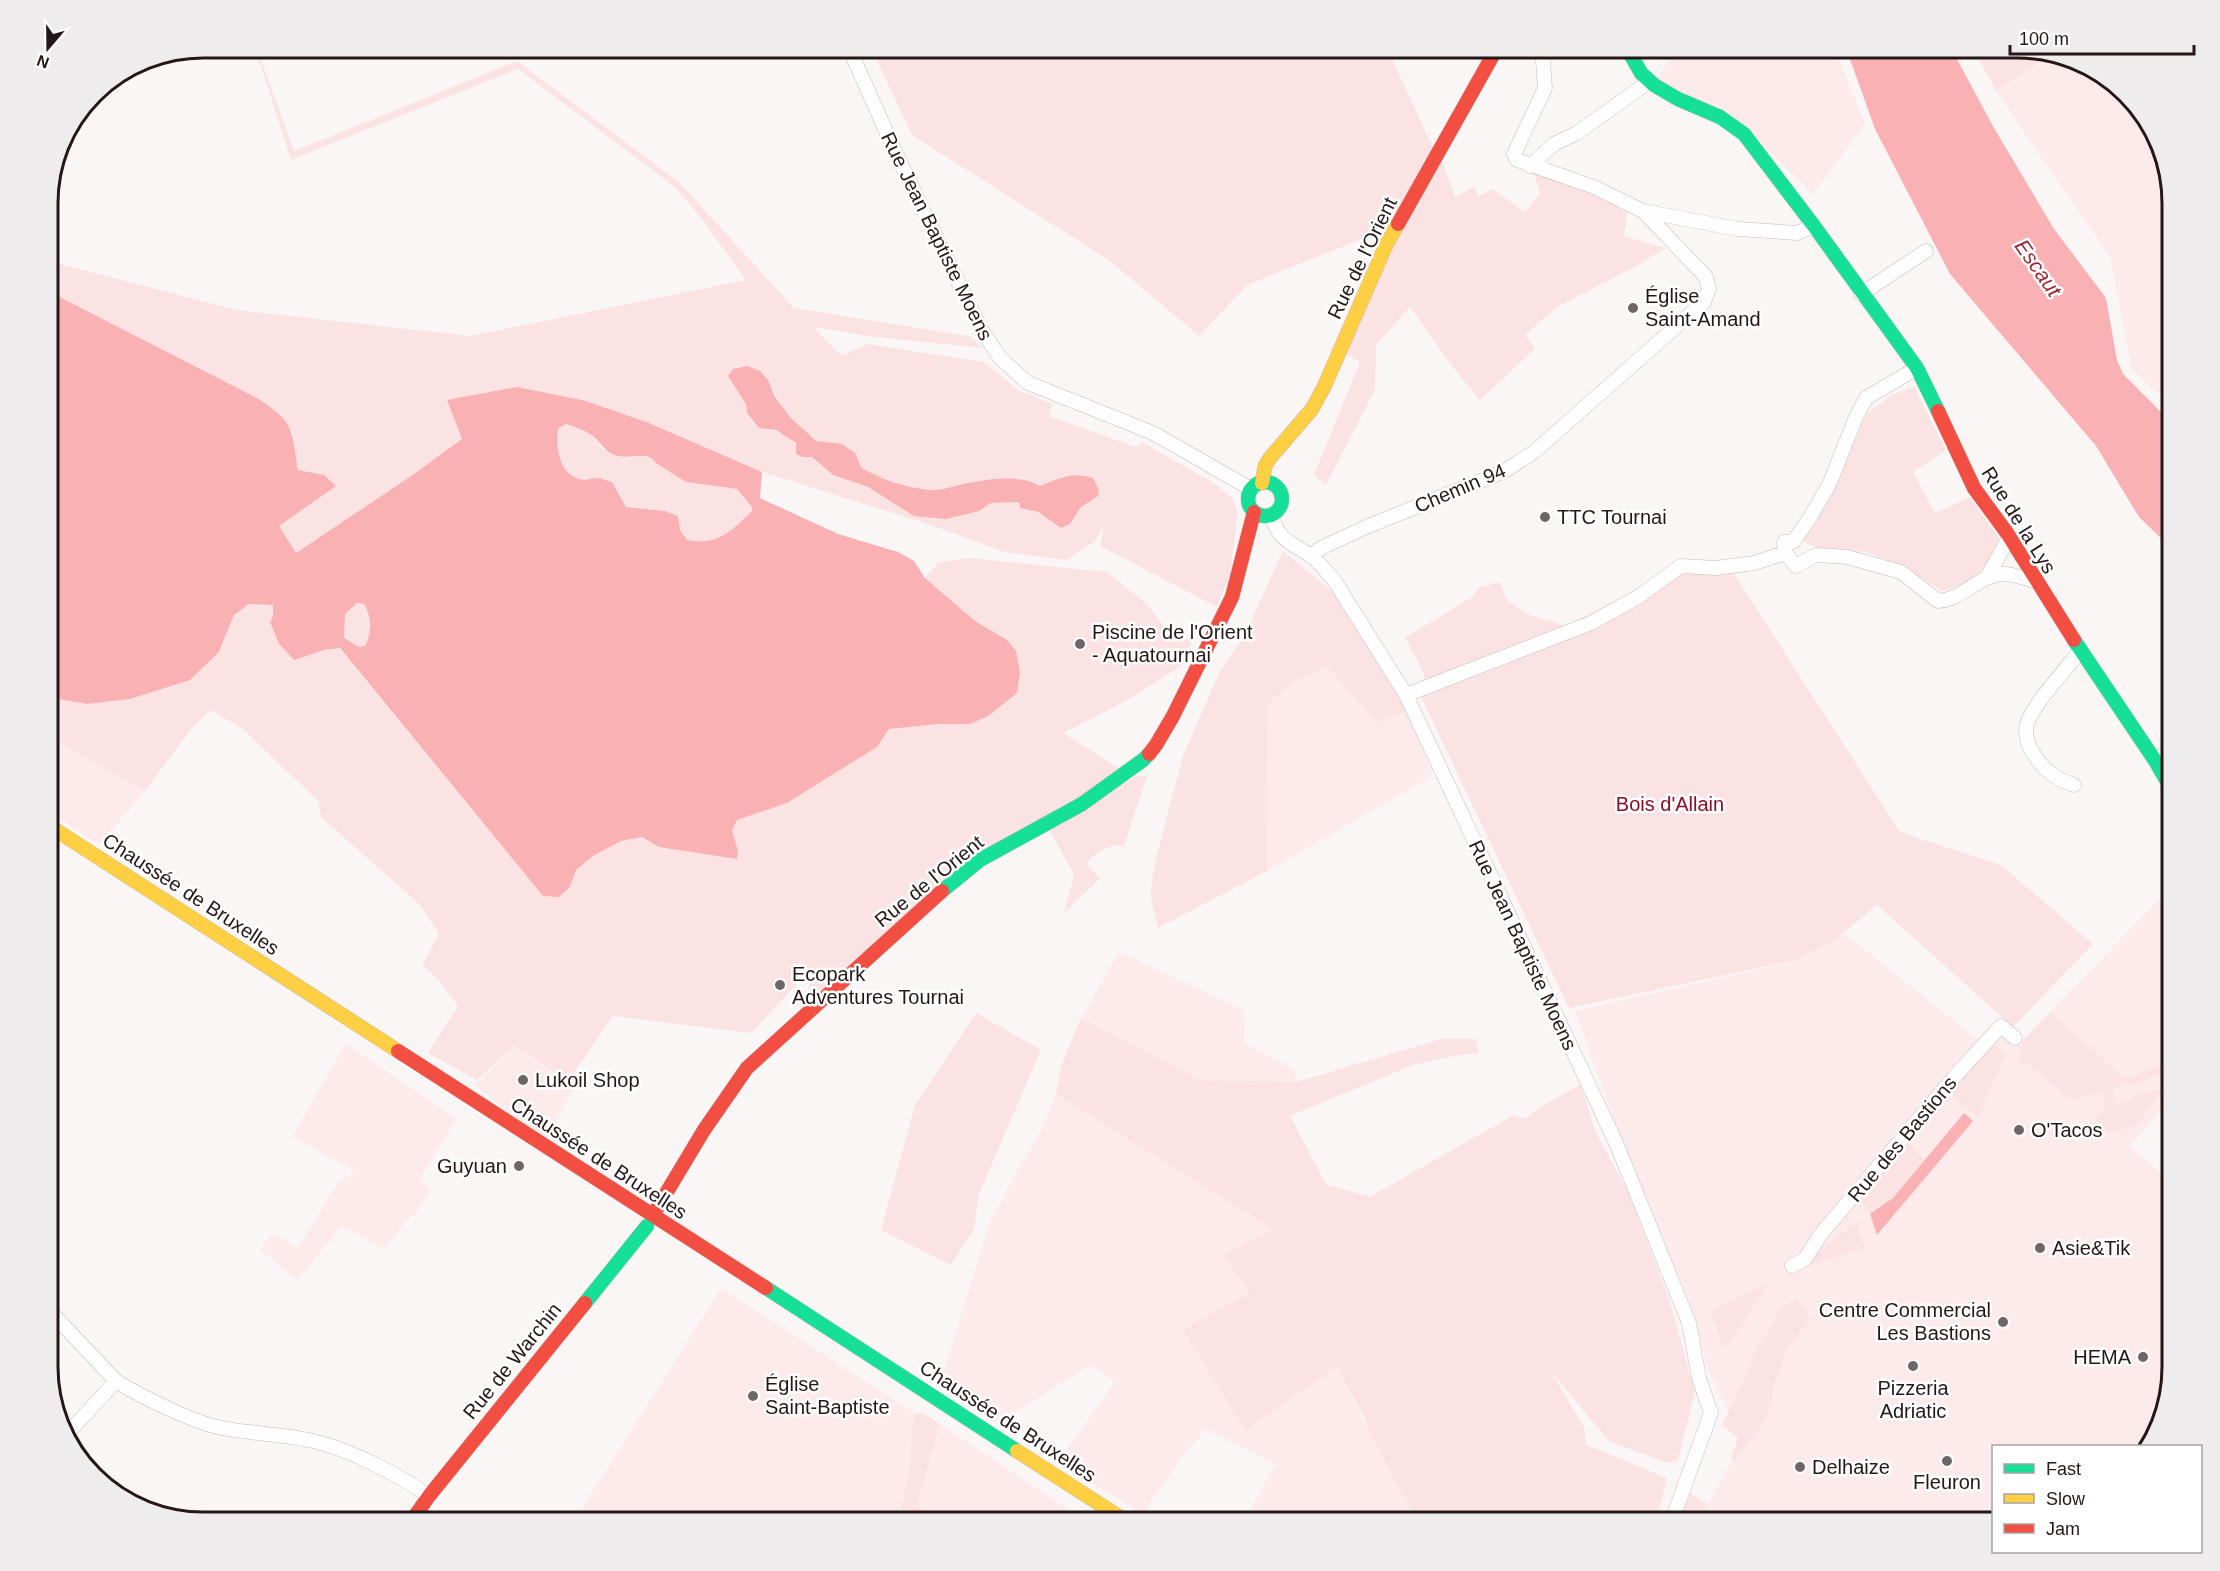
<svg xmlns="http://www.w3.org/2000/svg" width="2220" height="1571" font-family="Helvetica,sans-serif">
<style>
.built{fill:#fdebeb}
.green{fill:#fce3e3;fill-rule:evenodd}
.water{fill:#f9b1b3;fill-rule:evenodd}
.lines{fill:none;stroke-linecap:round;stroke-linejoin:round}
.street-casing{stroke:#c4bbbb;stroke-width:15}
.fast-casing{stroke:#c4bbbb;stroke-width:15}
.slow-casing{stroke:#c4bbbb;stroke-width:15}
.jam-casing{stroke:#c4bbbb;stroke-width:15}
.street{stroke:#fefefe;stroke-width:14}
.fast{stroke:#16e098;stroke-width:14}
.slow{stroke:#ffcf43;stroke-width:14}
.jam{stroke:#f24e42;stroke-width:14}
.poi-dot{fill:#706566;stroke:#fff;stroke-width:2}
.labels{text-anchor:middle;stroke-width:5;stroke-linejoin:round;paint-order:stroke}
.street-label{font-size:20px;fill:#251718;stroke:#fff}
.poi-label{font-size:20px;fill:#251718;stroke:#fff;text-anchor:start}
.park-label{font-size:20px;fill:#880e27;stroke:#fff}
.water-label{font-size:21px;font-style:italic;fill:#9b2636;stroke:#fff}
.rim{fill:none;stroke:#251718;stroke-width:3}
</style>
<rect width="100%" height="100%" fill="#faf6f6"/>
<path class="built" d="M1679 48H1834L1865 124 1813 194 1733 116 1656 79Z
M2051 54 2066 56 2111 80 2156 135 2172 204V406L2132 370 2110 257 1996 91Z
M1328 666 1376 723 1408 710 1433 776 1267 871 1268 704 1294 681Z
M48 737 145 791 99 844 48 812Z
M2172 886V1098L2130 1146 2172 1183V1367L2164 1417 2148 1446H1994L1993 1523H1675L1687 1491 1708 1504 1743 1441 1708 1369 1689 1299 1639 1188 1575 1011 1795 961 1844 933 1977 1039 1990 1025 2010 1042 2021 1045 2023 1040Z
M1119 952 1244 1010 1245 1043 1295 1070 1296 1082 1200 1080 1081 1018Z
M346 1044 457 1119 420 1179 431 1189 415 1216 411 1215 384 1249 342 1226 297 1280 260 1250 273 1233 298 1248 338 1182 355 1172 292 1136Z
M514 1046 574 1087 545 1141 475 1085Z
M1056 1094 1275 1230 1250 1292 1183 1330 1336 1367 1414 1516 1405 1523H1244L1275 1464 1206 1429 1183 1455 1143 1514 1058 1462 1115 1382 1091 1365 998 1423 940 1384 990 1221 1042 1128Z
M721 1288 915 1413 911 1436 910 1466 898 1523H573Z
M940 1424 983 1453 1088 1522 922 1523 930 1514 917 1506Z"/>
<path class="green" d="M255 48H257L294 151 517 61 679 182 794 308 969 336 983 348 875 337 813 327 842 356 867 344 984 362 1018 390 1052 404 1049 416 1136 447 1142 442 1212 482 1231 497 1238 512 1230 574 1217 607 1100 546 1104 526 1095 541 1067 560 1004 552 931 525 762 472 649 423 447 400 463 439 414 474 296 553 279 526 324 475 298 470 293 432 257 398 48 291V261L237 310 470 336 746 280 700 217 676 188 518 69 291 160ZM768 380C773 396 802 436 817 441 842 450 847 435 861 467 881 480 908 488 931 490 940 491 950 487 959 485 983 481 1018 473 1040 486L1064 476 1081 507 1070 524 1061 528 1037 512 1020 508 1019 502 991 503 979 511 886 497 868 487 833 475 812 457H803C793 437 781 430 758 428L747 413 746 404Z
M871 48H1387L1434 150 1387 229 1247 285 1199 336 1110 261 912 135Z
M1973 48H2016L2051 54 1996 91Z
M1438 151 1455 197 1474 187 1479 196 1492 189 1525 212 1540 194 1534 174C1567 182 1599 193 1627 213L1624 236 1665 248 1637 266 1557 307 1525 335 1535 349 1480 400 1455 370 1410 307 1376 345 1375 390 1326 485 1314 475 1360 362 1344 353Z
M1914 387 1946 450 1913 472 1935 513 1970 497 1999 538 1992 557 1973 581 1942 591C1920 576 1897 563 1871 554 1848 547 1821 555 1802 540L1838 480 1866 415 1891 395Z
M566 424 584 430 594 437 604 450 629 457 645 456 653 459 686 482 737 489 752 507V511C730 531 718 546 687 540L665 511 626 507 612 482C607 481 602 478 598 478 591 478 585 481 579 479 558 472 556 447 558 429Z
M1283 551 1337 595 1408 710 1376 723 1328 667 1294 681 1268 704 1267 871 1158 928 1150 894 1155 862 1183 756 1219 673 1246 632Z
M970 558 1107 572 1147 604 1169 633 1192 640 1186 662C1147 690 1107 712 1063 733L1125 772 963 865 821 992 801 980 751 1033 613 1016 568 1081 514 1046 477 1080 428 1053 458 1006 439 980 422 965 439 934 419 904 321 817 318 801 244 730 211 710 191 729 145 791 48 737V700L58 699 87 704 130 699 190 680 219 652 234 615 249 604 273 605V616L270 622 279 644 294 659 324 650 339 648 543 896 559 897 570 887 576 870 593 856 621 841 642 837 649 842 738 851 732 830 737 820 787 803 877 747 889 729 939 724H970L1007 640 975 621 925 578 939 562Z
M1681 566H1729L1900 832 2001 865 2093 944 2013 1027 1877 905 1836 939 1797 960 1569 1008 1421 697 1426 692C1427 673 1414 655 1405 638L1472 597 1479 587 1500 582 1506 599 1527 614 1566 626Z
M357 603 364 604C372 618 372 632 365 646L359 647 344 639 345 614Z
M1136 776H1147L1124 846C1107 844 1098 852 1086 863L1100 878 1064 913 1074 875 1048 827Z
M2051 1012 2122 1076 2126 1078 2172 1061V1071L2129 1086 2126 1080 2113 1090 2116 1105 2133 1100 2132 1097 2165 1087 2137 1125 2109 1133 2094 1120 2106 1106 2101 1092 2070 1100 2028 1064 2018 1063 2023 1040Z
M976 1013 1041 1050 979 1194 974 1229 951 1265 881 1230 915 1105Z
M1081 1018 1200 1080 1296 1082 1441 1039H1476L1478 1053 1452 1056 1413 1065 1290 1116 1326 1184 1370 1197 1512 1116 1526 1118 1537 1109 1581 1084 1595 1131 1627 1190 1669 1299 1695 1392 1678 1460 1668 1463 1610 1442 1552 1373 1584 1427 1587 1445 1667 1478 1656 1522 1405 1523 1414 1515 1368 1431 1365 1418 1336 1367 1245 1431 1183 1330 1250 1292 1222 1255 1274 1230 1056 1094 1061 1066Z
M1992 1043 2006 1056 1978 1117 1950 1093Z
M1908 1142 1925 1160 1893 1198 1870 1214 1860 1199Z
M1857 1221 1864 1248 1805 1267 1803 1264Z
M1769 1283 1728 1347 1723 1346 1710 1311Z
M1796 1300 1807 1308 1810 1320 1788 1348 1775 1382 1770 1410 1765 1420 1735 1462 1731 1457 1738 1438 1722 1425 1759 1345 1783 1306Z
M915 1413H922L940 1424 917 1506 930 1514 922 1523H898L910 1466 911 1436Z
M1690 1493 1708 1504 1696 1523H1679Z"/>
<path class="water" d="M1846 48H1951L1994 128 2054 229 2106 298 2117 360 2123 374 2172 423V549L2139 517 2096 446 1950 274 1875 129Z
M48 291 257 398C294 422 292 428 298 470L324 475 336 486 279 526 296 553 414 474 462 439 447 400 517 387 586 401 649 423 762 472 760 498 838 534 898 552 914 561 925 578 975 621 1007 640 1016 651 1020 672 1017 693 988 716 970 724H939L889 729 877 747 787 803 737 820 732 830 738 851 737 859 659 847 642 837 621 841 593 856 576 870 570 887 559 897 543 896 340 648 324 650 294 660 279 644 270 622 273 616V605L249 604 234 615 219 652 190 680 130 699 87 704 58 699 48 700ZM566 424C575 427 585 430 593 436 602 444 606 454 619 456 631 459 648 450 656 463L686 482 737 489 752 507V511C731 531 718 546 687 540L680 530 678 516 665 511 626 507 612 482C607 481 602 478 598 478 592 478 585 481 579 479 558 472 556 447 558 429ZM357 603 364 604C372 618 372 632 365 646L359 647 344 638 345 614Z
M747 366 760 371 768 380 775 397 791 418 816 441 842 444 855 453 861 467C881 480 908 488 931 490 940 491 950 487 959 485 983 480 1018 473 1040 486 1059 478 1073 471 1093 478L1099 490 1098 496 1081 507 1070 524 1061 528 1038 512 1020 508 1019 502 991 503 979 511 946 519 914 516 868 487 833 475 812 457H803L796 454V443L776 430 759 428 747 413 746 404 728 376 733 369Z
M1964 1113 1973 1121 1877 1235 1870 1214 1893 1198Z"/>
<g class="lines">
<defs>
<path id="street" d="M849 48 898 158 981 329 1000 358 1028 383 1153 433 1251 489
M1542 48 1545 88 1514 154 1517 160 1594 187 1643 211 1738 229 1797 233 1814 226
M1530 166 1554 144 1577 133 1650 81
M1861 294 1926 251
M1271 514C1278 540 1289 542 1310 555 1319 562 1326 571 1334 580L1406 695 1617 1145 1689 1323 1699 1378 1711 1413 1671 1523
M1785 553 1784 542H1793L1809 519 1829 485 1856 417 1866 398 1917 368
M1310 556 1323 547 1366 527 1505 471 1534 452 1704 302 1709 289 1706 277 1643 211
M1987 577 2009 538
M1406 695 1591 623 1638 597 1681 566 1716 568 1754 563 1785 553 1796 566 1816 555 1847 557 1901 572 1938 601C1964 599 1976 577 2001 574 2011 573 2024 578 2034 581
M2156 762 2172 747
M2074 785C2057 779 2048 774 2037 759 2030 750 2026 742 2026 730 2026 711 2068 667 2080 651
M1792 1266 1805 1259 1821 1234 1955 1076 2001 1026 2015 1038
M48 1309 116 1381C142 1397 192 1422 222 1428 252 1434 283 1434 313 1441 349 1449 399 1475 429 1496
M66 1435 116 1381"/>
<path id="fast" d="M1627 48 1641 73 1654 85 1678 99 1720 117 1744 134 1814 226 1917 368 1938 411
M1248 499a17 17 0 1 1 34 0a17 17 0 1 1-34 0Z
M2074 640 2156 762 2172 790
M942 891 980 860 1082 804 1143 760 1149 754
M766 1288 1017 1451
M585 1303 647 1226"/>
<path id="slow" d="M1262 483 1265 466 1270 458 1312 409 1324 387 1386 245 1398 224
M48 825 398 1051
M1017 1451 1129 1523"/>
<path id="jam" d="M1398 224 1497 48
M1938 411 1974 488 2007 533 2074 640
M1149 754 1156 745 1173 716 1232 597 1254 512
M398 1051 766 1288
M653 1215 704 1130 747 1068 942 891
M410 1523 429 1496 585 1303"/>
</defs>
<use href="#street" class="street-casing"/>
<use href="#fast" class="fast-casing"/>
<use href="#slow" class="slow-casing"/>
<use href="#jam" class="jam-casing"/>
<use href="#street" class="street"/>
<use href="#fast" class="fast"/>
<use href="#slow" class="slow"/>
<use href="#jam" class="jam"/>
</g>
<g class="poi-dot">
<circle cx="1633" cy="308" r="6"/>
<circle cx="1545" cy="517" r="6"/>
<circle cx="1080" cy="644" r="6"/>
<circle cx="780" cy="985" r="6"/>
<circle cx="523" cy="1080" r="6"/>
<circle cx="2019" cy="1130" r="6"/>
<circle cx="519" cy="1166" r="6"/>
<circle cx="2040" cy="1248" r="6"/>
<circle cx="2003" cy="1322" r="6"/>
<circle cx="2143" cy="1357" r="6"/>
<circle cx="1913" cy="1366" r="6"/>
<circle cx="753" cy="1396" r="6"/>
<circle cx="1947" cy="1461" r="6"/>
<circle cx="1800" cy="1467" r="6"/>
</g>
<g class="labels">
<g class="street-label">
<text transform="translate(937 236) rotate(64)" y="7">Rue Jean Baptiste Moens</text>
<text transform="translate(1362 258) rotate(-64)" y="7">Rue de l'Orient</text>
<text transform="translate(1460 488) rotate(-23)" y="7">Chemin 94</text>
<text transform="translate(2019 520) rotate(58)" y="7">Rue de la Lys</text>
<text transform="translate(929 881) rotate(-39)" y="7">Rue de l'Orient</text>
<text transform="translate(191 894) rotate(33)" y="7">Chaussée de Bruxelles</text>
<text transform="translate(1523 945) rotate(65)" y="7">Rue Jean Baptiste Moens</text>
<text transform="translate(1902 1139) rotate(-50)" y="7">Rue des Bastions</text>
<text transform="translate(599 1158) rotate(33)" y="7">Chaussée de Bruxelles</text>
<text transform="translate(512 1361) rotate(-51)" y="7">Rue de Warchin</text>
<text transform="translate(1008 1421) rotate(33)" y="7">Chaussée de Bruxelles</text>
</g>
<g class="poi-label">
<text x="1645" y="303">Église<tspan x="1645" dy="23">Saint-Amand</tspan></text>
<text x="1557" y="524">TTC Tournai</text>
<text x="1092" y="639">Piscine de l'Orient<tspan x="1092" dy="23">- Aquatournai</tspan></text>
<text x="792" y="981">Ecopark<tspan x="792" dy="23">Adventures Tournai</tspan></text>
<text x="535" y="1087">Lukoil Shop</text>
<text x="2031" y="1137">O'Tacos</text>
<text x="507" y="1173" text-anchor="end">Guyuan</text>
<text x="2052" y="1255">Asie&amp;Tik</text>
<text x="1991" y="1317" text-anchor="end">Centre Commercial<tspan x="1991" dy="23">Les Bastions</tspan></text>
<text x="2131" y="1364" text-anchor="end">HEMA</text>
<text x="765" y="1391">Église<tspan x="765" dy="23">Saint-Baptiste</tspan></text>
<text x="1913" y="1395" text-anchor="middle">Pizzeria<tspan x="1913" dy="23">Adriatic</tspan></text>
<text x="1812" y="1474">Delhaize</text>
<text x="1947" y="1489" text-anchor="middle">Fleuron</text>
</g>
<g class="park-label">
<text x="1670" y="811">Bois d'Allain</text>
</g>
<g class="water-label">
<text transform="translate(2038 268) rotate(55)" y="7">Escaut</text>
</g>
</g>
<path d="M0 0H2220V1571H0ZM203 58H2017A145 145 0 0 1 2162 203V1367A145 145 0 0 1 2017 1512H203A145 145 0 0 1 58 1367V203A145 145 0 0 1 203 58Z" fill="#eeeced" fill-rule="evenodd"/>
<path class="rim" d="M203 58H2017A145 145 0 0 1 2162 203V1367A145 145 0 0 1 2017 1512H203A145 145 0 0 1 58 1367V203A145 145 0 0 1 203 58Z"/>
<rect x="1992" y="1445" width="210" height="108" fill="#ffffff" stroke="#a8a2a3" stroke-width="1.5"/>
<rect x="2004" y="1464" width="30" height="9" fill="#16e098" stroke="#a8a2a3" stroke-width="1.5"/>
<text x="2046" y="1475" font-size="18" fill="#251718">Fast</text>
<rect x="2004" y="1494" width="30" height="9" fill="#ffcf43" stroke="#a8a2a3" stroke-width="1.5"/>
<text x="2046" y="1505" font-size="18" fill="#251718">Slow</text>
<rect x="2004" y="1524" width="30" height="9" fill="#f24e42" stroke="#a8a2a3" stroke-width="1.5"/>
<text x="2046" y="1535" font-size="18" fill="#251718">Jam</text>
<g transform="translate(48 48) rotate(200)" stroke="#ffffff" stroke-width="4.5" paint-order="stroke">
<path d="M0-4.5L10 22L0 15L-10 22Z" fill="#251718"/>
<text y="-9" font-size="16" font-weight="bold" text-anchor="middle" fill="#251718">N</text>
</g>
<path d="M2010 45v9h184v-9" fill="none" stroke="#251718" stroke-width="3"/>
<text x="2019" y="45" font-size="18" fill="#251718" stroke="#ffffff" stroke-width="4.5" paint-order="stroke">100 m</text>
</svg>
